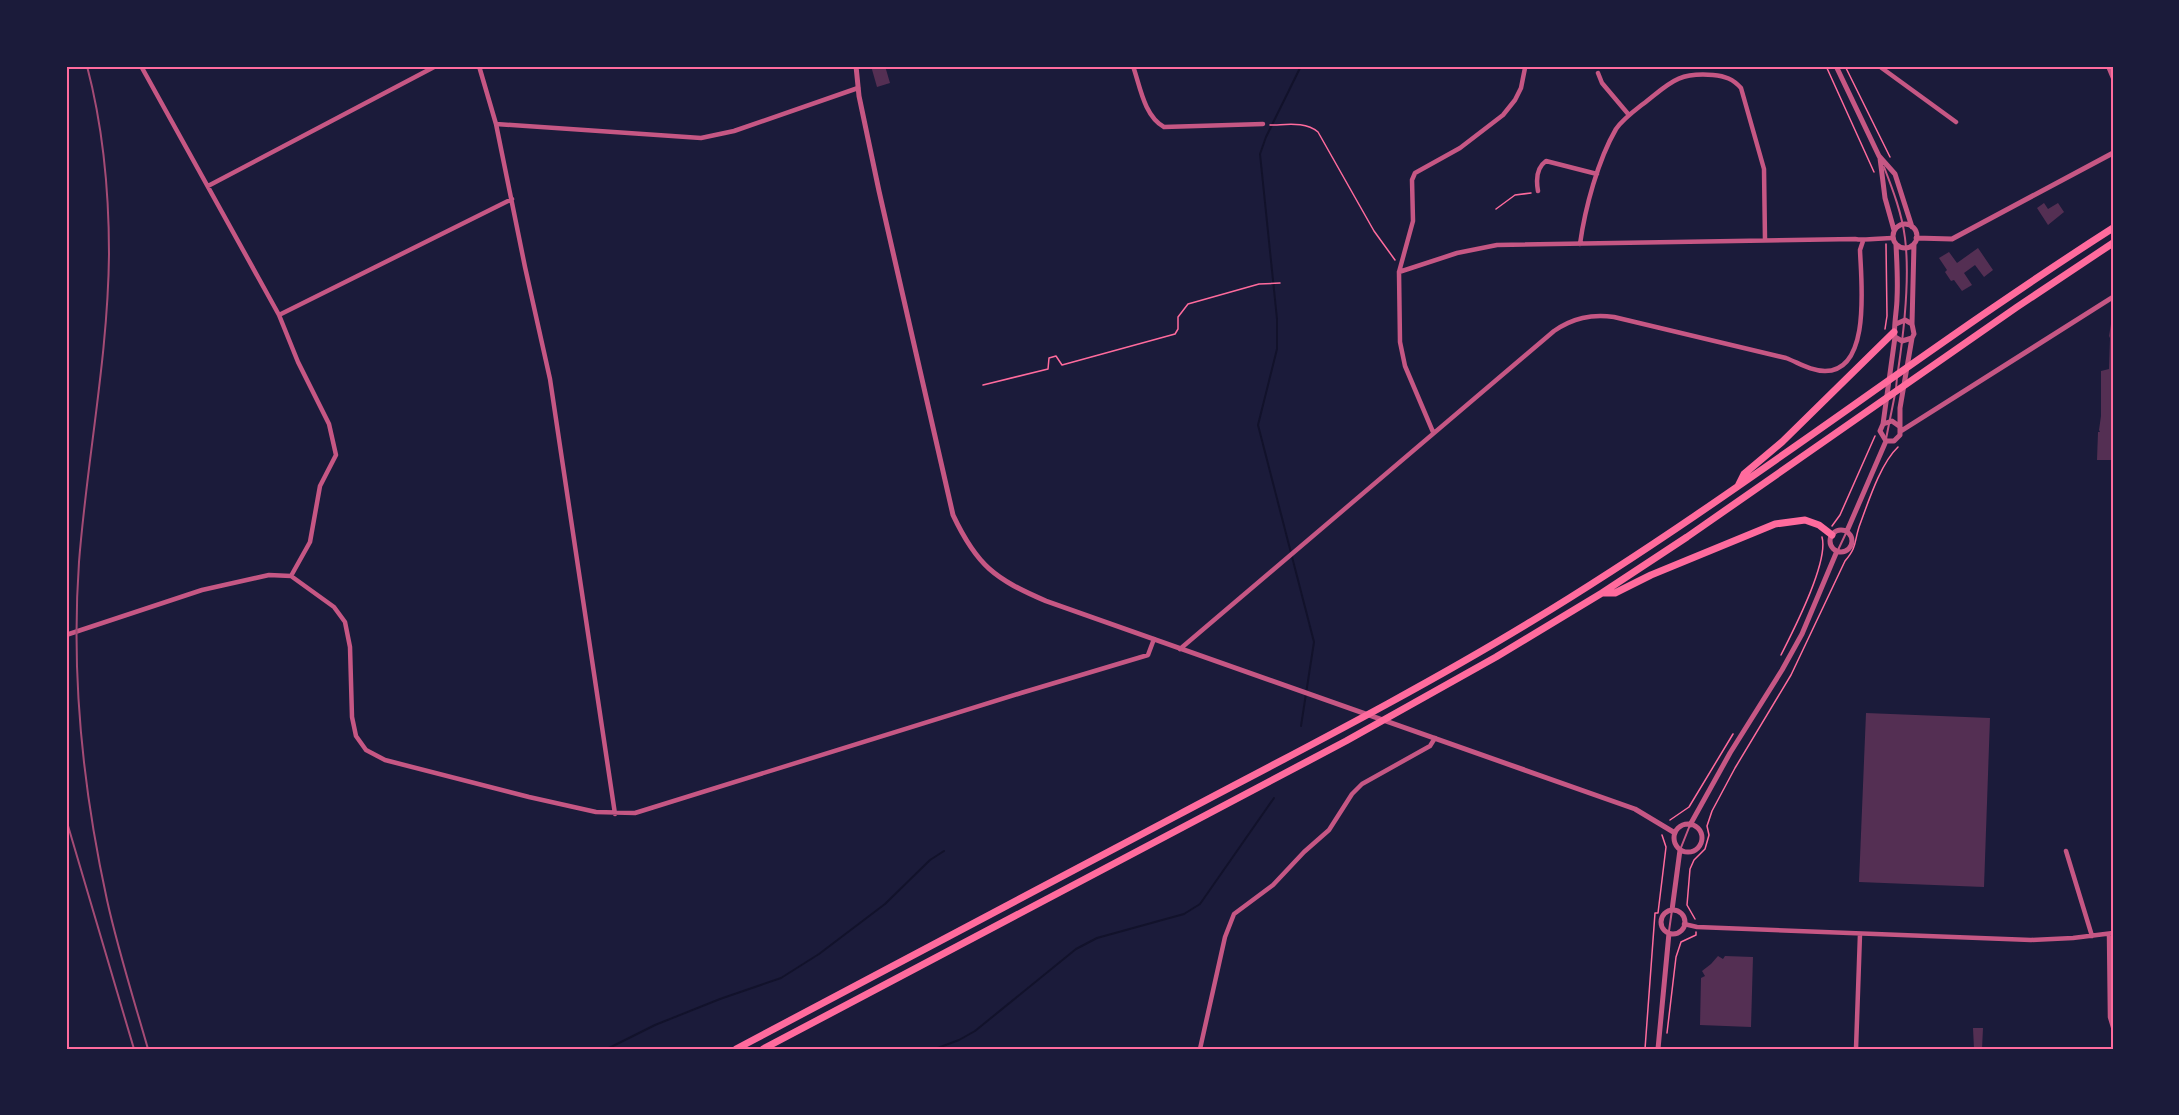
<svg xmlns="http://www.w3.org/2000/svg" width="2179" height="1115" font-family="Manrope,sans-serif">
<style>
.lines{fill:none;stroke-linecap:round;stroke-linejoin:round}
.stream{stroke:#12122b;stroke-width:2}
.building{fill:#542f53}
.path{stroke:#ff6b9d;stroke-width:1.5}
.service{stroke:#c65784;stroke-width:2}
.minor{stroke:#c65784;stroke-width:4.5}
.tertiary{stroke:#c65784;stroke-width:5}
.trunk{stroke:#ff6b9d;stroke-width:7}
.rail{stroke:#a44b75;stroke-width:2}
.neatline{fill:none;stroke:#ff6b9d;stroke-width:2}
</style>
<rect width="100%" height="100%" fill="#1b1b3a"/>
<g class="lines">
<path class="stream" d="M1301 726 1314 642 1258 425 1277 349V319L1260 154 1266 137 1301 66
M607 1049 655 1025 720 999 781 978 819 954 885 904 930 860 944 851
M935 1049 959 1040 975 1031 1076 949 1097 938 1184 914 1200 904 1274 798"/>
</g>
<path class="building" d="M871 66H885L890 83 877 87Z
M2044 203 2048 209 2058 203 2064 212 2048 225 2037 208Z
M1978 248 1993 270 1984 277 1975 265 1964 273 1972 285 1962 291 1954 280 1951 281 1945 272 1947 270 1939 258 1949 252 1957 263Z
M2111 324H2113V460H2097L2098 432H2100L2099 430 2101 416V371L2109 369 2110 338 2109 336Z
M1866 713 1990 718 1984 887 1859 882Z
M1718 956 1723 959 1725 956 1753 957 1751 1027 1700 1025 1701 978 1705 976 1702 971 1711 964Z
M1973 1028H1983L1982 1049H1974Z"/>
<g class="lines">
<path class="path" d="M1826 66 1874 172
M1845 66 1890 157
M1270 125C1286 125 1305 121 1318 132L1374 231 1395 260
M1496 209 1515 195 1531 193
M1885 329 1887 316 1886 244
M983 385 1048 369 1049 358 1056 356 1062 365 1175 334 1178 329V317L1188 304 1259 284 1280 283
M1832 526 1840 515 1875 436
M1781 655C1793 631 1829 562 1822 537
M1670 820 1689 807 1733 734
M1695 919 1687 905 1690 869 1694 860 1705 849 1709 835 1707 826 1712 811 1735 768 1791 675 1845 561C1857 547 1854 543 1859 527 1868 503 1880 464 1898 447
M1667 1033 1676 957 1681 942 1696 935V932
M1645 1049 1655 913H1658L1666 847 1662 835"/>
<path class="service" d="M1884 167C1893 190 1902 214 1905 238 1910 278 1904 331 1898 371
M1896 389 1897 377
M1886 439 1895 394
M1838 550 1847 531
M1680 850 1690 825
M1669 931 1672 910"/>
<path class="minor" d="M141 66 279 315 298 362 329 424 336 455 320 486 310 542 291 576
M479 66 496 124 525 267 550 379 615 814
M1133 66C1140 86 1144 116 1164 127L1263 124
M1879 66 1956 122
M2108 66 2113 78
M1598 73 1602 83 1629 115
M496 124 701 138 734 131 858 88
M208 186 436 66
M1538 191C1536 180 1536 168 1546 161L1597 174
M1580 244C1585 208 1598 160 1616 129 1623 119 1634 111 1643 104 1670 83 1677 72 1713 75 1725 76 1733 79 1741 88L1764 169 1765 240
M1399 272 1457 253 1497 245 1855 239C1864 241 1881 238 1893 238
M279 315 512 199
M1433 432 1405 366 1400 342 1399 272 1413 221 1412 180 1415 173 1460 148 1503 115 1515 100 1521 88 1525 68 1524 66
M66 635 202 590 269 575 291 576 334 607 345 622 350 647 352 717 356 736 366 750 385 760 529 797 596 812 635 813 1021 693 1148 655 1154 639
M1180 649 1554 331C1573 318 1591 314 1614 317L1786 358C1799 363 1811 371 1825 371 1872 371 1861 280 1860 250L1863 241
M2066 851 2092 936
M1684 924 1697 927 2031 940 2073 938 2113 933
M2109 934 2110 1017 2113 1027
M1200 1049 1225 937 1234 914 1273 885 1304 852 1329 830 1352 794 1362 784 1430 746 1435 738
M1856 1049 1860 934"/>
<path class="tertiary" d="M856 66 859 96 879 191 953 515C977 566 995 579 1046 601L1635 809 1675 833
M1836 66 1879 156 1895 174 1912 227
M1880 158 1885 198 1894 230
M1893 236a12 12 0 1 1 24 0a12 12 0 1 1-24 0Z
M1916 238 1952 239 2113 153
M1896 324 1905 320 1912 324
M1895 337 1902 341 1912 338
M1883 424 1892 421 1899 426
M1901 431 2113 297
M1886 441H1894L1900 435V408L1912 338 1914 334 1912 324 1914 244
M1886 441 1880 431 1883 424 1895 337C1893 330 1897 309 1897 299 1898 281 1897 263 1896 245
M1830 541a11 11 0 1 1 22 0a11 11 0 1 1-22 0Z
M1847 531 1886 441
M1674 838a14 14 0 1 1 28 0a14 14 0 1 1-28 0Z
M1690 825 1730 753 1782 670 1802 634 1837 551
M1672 910 1680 850
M1661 922a12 12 0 1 1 24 0a12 12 0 1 1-24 0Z
M1658 1049 1669 933"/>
<path class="trunk" d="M1738 486 1744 474 1782 442 1894 332
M1602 593H1615L1651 575 1775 524 1805 520 1819 525 1832 535
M736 1049C884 971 1031 893 1178 815 1297 752 1417 691 1532 621 1732 500 1916 354 2113 228
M763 1049 1346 741 1496 657 1602 593 1687 537 2017 307 2113 243"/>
<path class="rail" d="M87 66C103 127 109 191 109 254 108 357 87 459 79 562 71 675 83 790 107 900 118 950 134 1000 148 1049
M66 819 134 1049"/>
</g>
<rect width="2179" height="1115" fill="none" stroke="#1b1b3a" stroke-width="135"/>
<rect x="68" y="68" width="2044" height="980" class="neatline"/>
</svg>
